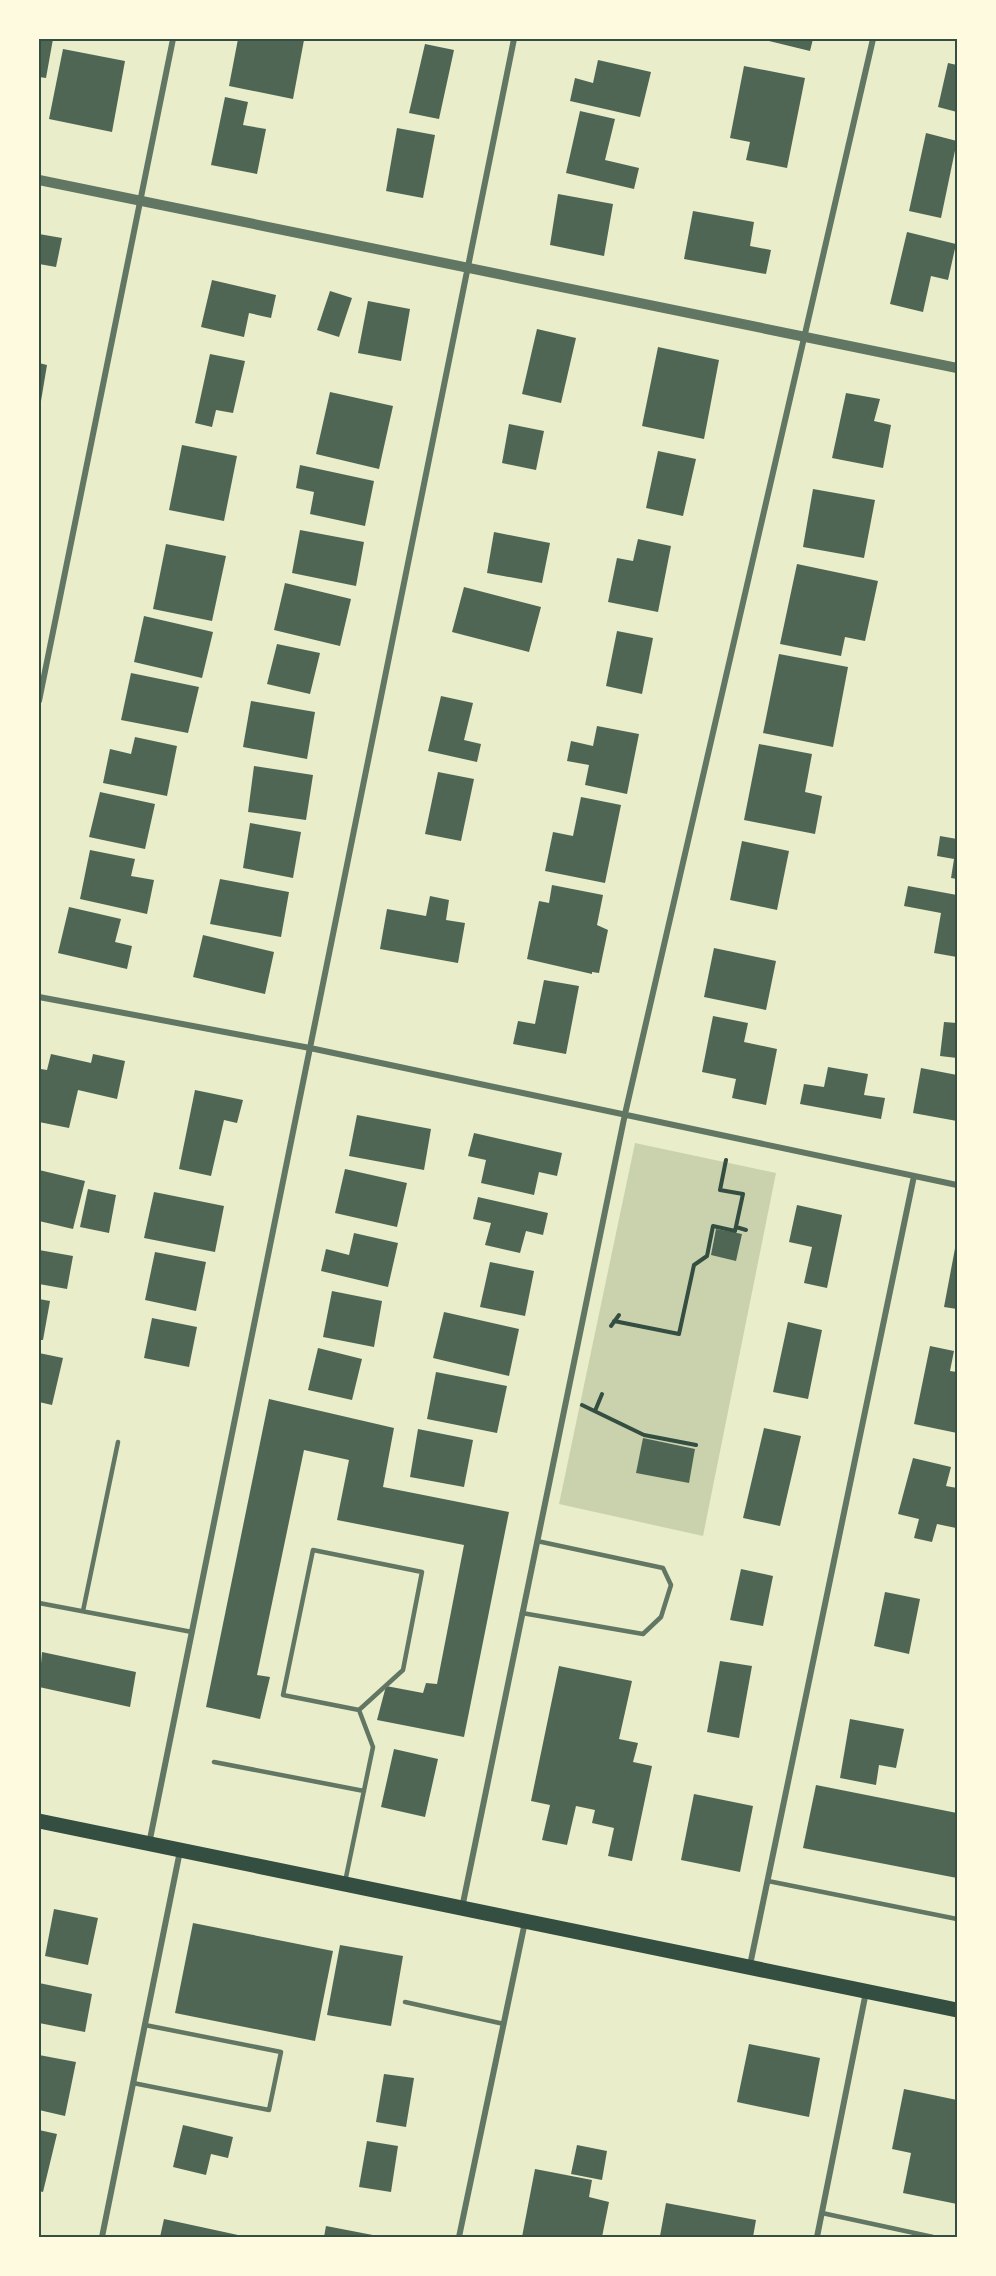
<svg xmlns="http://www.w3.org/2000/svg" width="996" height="2276" font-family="'IBM Plex Sans',sans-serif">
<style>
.green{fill:#cad2ad}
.building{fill:#4f6655}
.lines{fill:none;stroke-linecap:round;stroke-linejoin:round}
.path{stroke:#344e41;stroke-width:4}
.service{stroke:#617663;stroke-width:4.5}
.minor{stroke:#617663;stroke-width:6}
.tertiary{stroke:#617663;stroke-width:10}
.primary{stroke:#344e41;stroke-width:15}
.neatline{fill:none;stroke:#344e41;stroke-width:2}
</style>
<rect width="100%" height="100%" fill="#e9edc9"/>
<path class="green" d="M635 1143 776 1173 703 1536 559 1504Z"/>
<path class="building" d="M39 39H53L46 78 39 77Z
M238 39 304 40 293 99 229 86Z
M769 39H813L810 51 769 41Z
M425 44 454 50 439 119 409 113Z
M63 49 125 61 112 132 49 119Z
M598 60 651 72 640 117 570 101 575 78 593 83Z
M948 63 957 65V112L938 107Z
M744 66 805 78 787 168 746 160 750 142 730 138Z
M225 97 248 102 243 125 266 129 257 174 211 165Z
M580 111 615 119 605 160 639 168 634 189 566 173Z
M397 128 435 135 423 198 386 191Z
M926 133 957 141 941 218 909 211Z
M558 194 613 204 604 256 550 245Z
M693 211 754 222 750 246 771 250 766 274 684 259Z
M907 232 956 244 948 280 931 276 923 312 890 304Z
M39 234 62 238 56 267 39 264Z
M212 280 276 295 271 318 249 313 244 337 201 327Z
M330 291 352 298 339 337 317 330Z
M368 301 410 309 401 361 358 353Z
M537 329 576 338 561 403 522 394Z
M658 347 719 360 704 439 642 426Z
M210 354 245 361 233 413 216 410 212 427 195 423Z
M39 363 47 365 40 407H39Z
M330 392 393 406 379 469 316 454Z
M846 393 880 399 874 421 891 425 883 468 832 458Z
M509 424 544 431 536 470 502 463Z
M182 445 237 456 224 521 169 510Z
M658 451 696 459 683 516 646 508Z
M300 465 374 481 365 526 310 514 314 492 296 488Z
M813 489 875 500 864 558 803 547Z
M300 530 364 542 356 586 292 573Z
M494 532 550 543 542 583 487 573Z
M638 539 671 546 658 612 608 602 617 558 633 561Z
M166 544 226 556 212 621 153 609Z
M797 564 878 581 865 641 845 637 841 656 780 644Z
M285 583 351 599 340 646 274 630Z
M464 587 541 607 529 652 452 632Z
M144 616 213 632 202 678 134 662Z
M617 631 653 638 642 694 606 686Z
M277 644 320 653 310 694 267 684Z
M779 654 848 667 833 747 763 733Z
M131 673 199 687 188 733 121 720Z
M441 696 473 703 464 740 481 744 477 762 428 751Z
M251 701 315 712 307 759 243 747Z
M597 726 639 734 627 794 585 785 589 765 567 761 571 741 593 746Z
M135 737 177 746 167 796 103 783 110 749 131 754Z
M759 744 812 754 805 792 822 796 815 834 744 820Z
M254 766 313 775 306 820 248 812Z
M438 772 474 779 461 841 425 834Z
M100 792 155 804 145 849 89 837Z
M581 797 621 805 605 883 545 871 553 832 573 836Z
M250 823 301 832 293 878 243 868Z
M940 836 957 839V879L951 878 954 859 937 856Z
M742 841 789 851 777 910 730 900Z
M90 850 135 859 131 876 154 880 147 914 80 899Z
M220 879 289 892 281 937 210 924Z
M552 885 603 895 597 925 608 930 599 973 592 972V974L527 959 539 901 549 903Z
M908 886 957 895V957L934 953 941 913 904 906Z
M430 896 449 900 446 920 465 923 458 963 380 949 387 909 426 916Z
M69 907 121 919 115 942 132 946 127 969 58 953Z
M203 935 274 952 265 994 193 977Z
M714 948 776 961 766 1010 704 997Z
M544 980 579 986 566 1054 513 1044 518 1021 535 1024Z
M713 1016 748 1023 744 1042 777 1049 766 1105 732 1098 736 1079 702 1072Z
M944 1022 957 1023V1058L940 1056Z
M51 1054 91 1063 93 1054 125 1061 117 1099 78 1090 69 1128 39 1122V1076L41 1069 47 1070Z
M828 1067 868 1074 864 1095 885 1098 881 1119 800 1104 804 1084 824 1087Z
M921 1068 957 1075V1121L913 1113Z
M195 1090 243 1100 237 1123 224 1120 211 1176 179 1169Z
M357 1115 431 1129 424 1170 349 1156Z
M474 1133 562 1153 557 1176 539 1172 534 1195 481 1183 486 1160 468 1156Z
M345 1169 407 1183 397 1227 335 1213Z
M39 1170 85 1181 73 1229 39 1221Z
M88 1189 116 1195 109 1233 80 1227Z
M154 1192 224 1206 215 1252 144 1238Z
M478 1197 548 1213 543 1235 526 1231 520 1253 485 1245 491 1223 473 1219Z
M797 1205 842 1215 827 1288 804 1283 812 1247 789 1242Z
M716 1229 742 1234 736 1261 711 1255Z
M354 1233 398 1243 388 1287 321 1271 326 1249 349 1255Z
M956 1243H957V1309L944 1307Z
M39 1250 73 1256 67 1289 39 1284Z
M155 1252 206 1262 196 1311 145 1300Z
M490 1262 534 1271 525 1316 480 1307Z
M332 1291 382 1301 374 1347 323 1337Z
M39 1299 50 1301 43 1340H39Z
M444 1312 519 1329 509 1376 433 1358Z
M152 1318 197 1327 189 1367 144 1358Z
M788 1322 822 1330 808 1399 773 1392Z
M930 1346 954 1351 950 1371 957 1372V1433L914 1424Z
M318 1348 362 1359 352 1400 308 1390Z
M39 1353 63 1358 52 1405 39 1402Z
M436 1372 507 1386 497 1433 427 1419Z
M269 1399 394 1428 383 1487 509 1512 464 1737 377 1720 386 1686 423 1693 426 1683 437 1684 464 1545 337 1520 349 1460 304 1450 257 1675 270 1677 260 1719 206 1707Z
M764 1428 801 1436 780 1526 743 1518Z
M418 1429 473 1440 464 1487 410 1477Z
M643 1438 695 1449 689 1483 636 1473Z
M913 1458 951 1467 946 1486 957 1488 956 1528 937 1524 932 1542 914 1538 919 1519 898 1514Z
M741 1569 773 1576 763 1626 730 1620Z
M885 1592 920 1599 909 1654 874 1646Z
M42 1652 136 1672 130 1707 39 1687Z
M720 1661 752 1666 739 1738 707 1732Z
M559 1666 632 1681 619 1739 638 1743 633 1762 652 1766 632 1861 608 1856 614 1828 592 1823 595 1810 576 1806 567 1845 542 1840 550 1805 531 1801Z
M850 1719 904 1729 896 1768 879 1765 876 1785 840 1778Z
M394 1749 438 1759 425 1817 381 1807Z
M816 1785 957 1813V1878L803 1848Z
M694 1794 753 1806 740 1872 681 1860Z
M54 1909 98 1918 88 1965 45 1956Z
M193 1923 333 1951 315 2041 175 2013Z
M340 1945 403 1956 391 2026 327 2015Z
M39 1983 92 1994 85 2032 39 2023Z
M749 2044 820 2058 809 2117 737 2102Z
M39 2055 76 2062 65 2116 39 2110Z
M384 2074 414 2078 406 2127 376 2122Z
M904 2089 957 2100V2204L903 2193 911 2153 892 2149Z
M183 2125 233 2137 228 2158 211 2154 206 2175 173 2167Z
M39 2130 57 2134 43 2192 39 2191Z
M367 2141 398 2146 391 2192 359 2187Z
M577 2145 607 2151 602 2180 571 2174Z
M535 2169 592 2180 589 2197 609 2202 602 2237H522Z
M666 2203 756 2220 753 2237 660 2236Z
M164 2219 238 2235V2237H160Z
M326 2226 378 2236V2237H324Z"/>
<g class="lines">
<path class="path" d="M736 1227 746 1230
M614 1321 679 1334 694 1265 707 1256 713 1226 735 1231 743 1194 720 1190 726 1160
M611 1326 619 1315
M582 1405 644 1435 696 1445
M595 1411 602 1394"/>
<path class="service" d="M39 1603 192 1632
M83 1611 118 1442
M522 1613 643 1634 661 1617 671 1585 663 1568 537 1541
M214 1762 364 1791
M768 1881 957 1919
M345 1882 373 1747 359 1710 283 1695 313 1550 422 1572 403 1670 359 1710
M405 2002 504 2024
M133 2083 269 2110 281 2052 145 2025
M822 2213 933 2237"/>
<path class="minor" d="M39 701 173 39
M39 997 310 1048 957 1185
M149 1844 514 39
M462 1908 625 1114 873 39
M750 1965 914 1176
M102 2237 180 1851
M459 2237 525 1922
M817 2237 866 1992"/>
<path class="tertiary" d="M39 180 957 368"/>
<path class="primary" d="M39 1821 957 2010"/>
</g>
<rect width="996" height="2276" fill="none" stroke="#fefae0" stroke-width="81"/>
<rect x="40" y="40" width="916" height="2196" class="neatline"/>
</svg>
